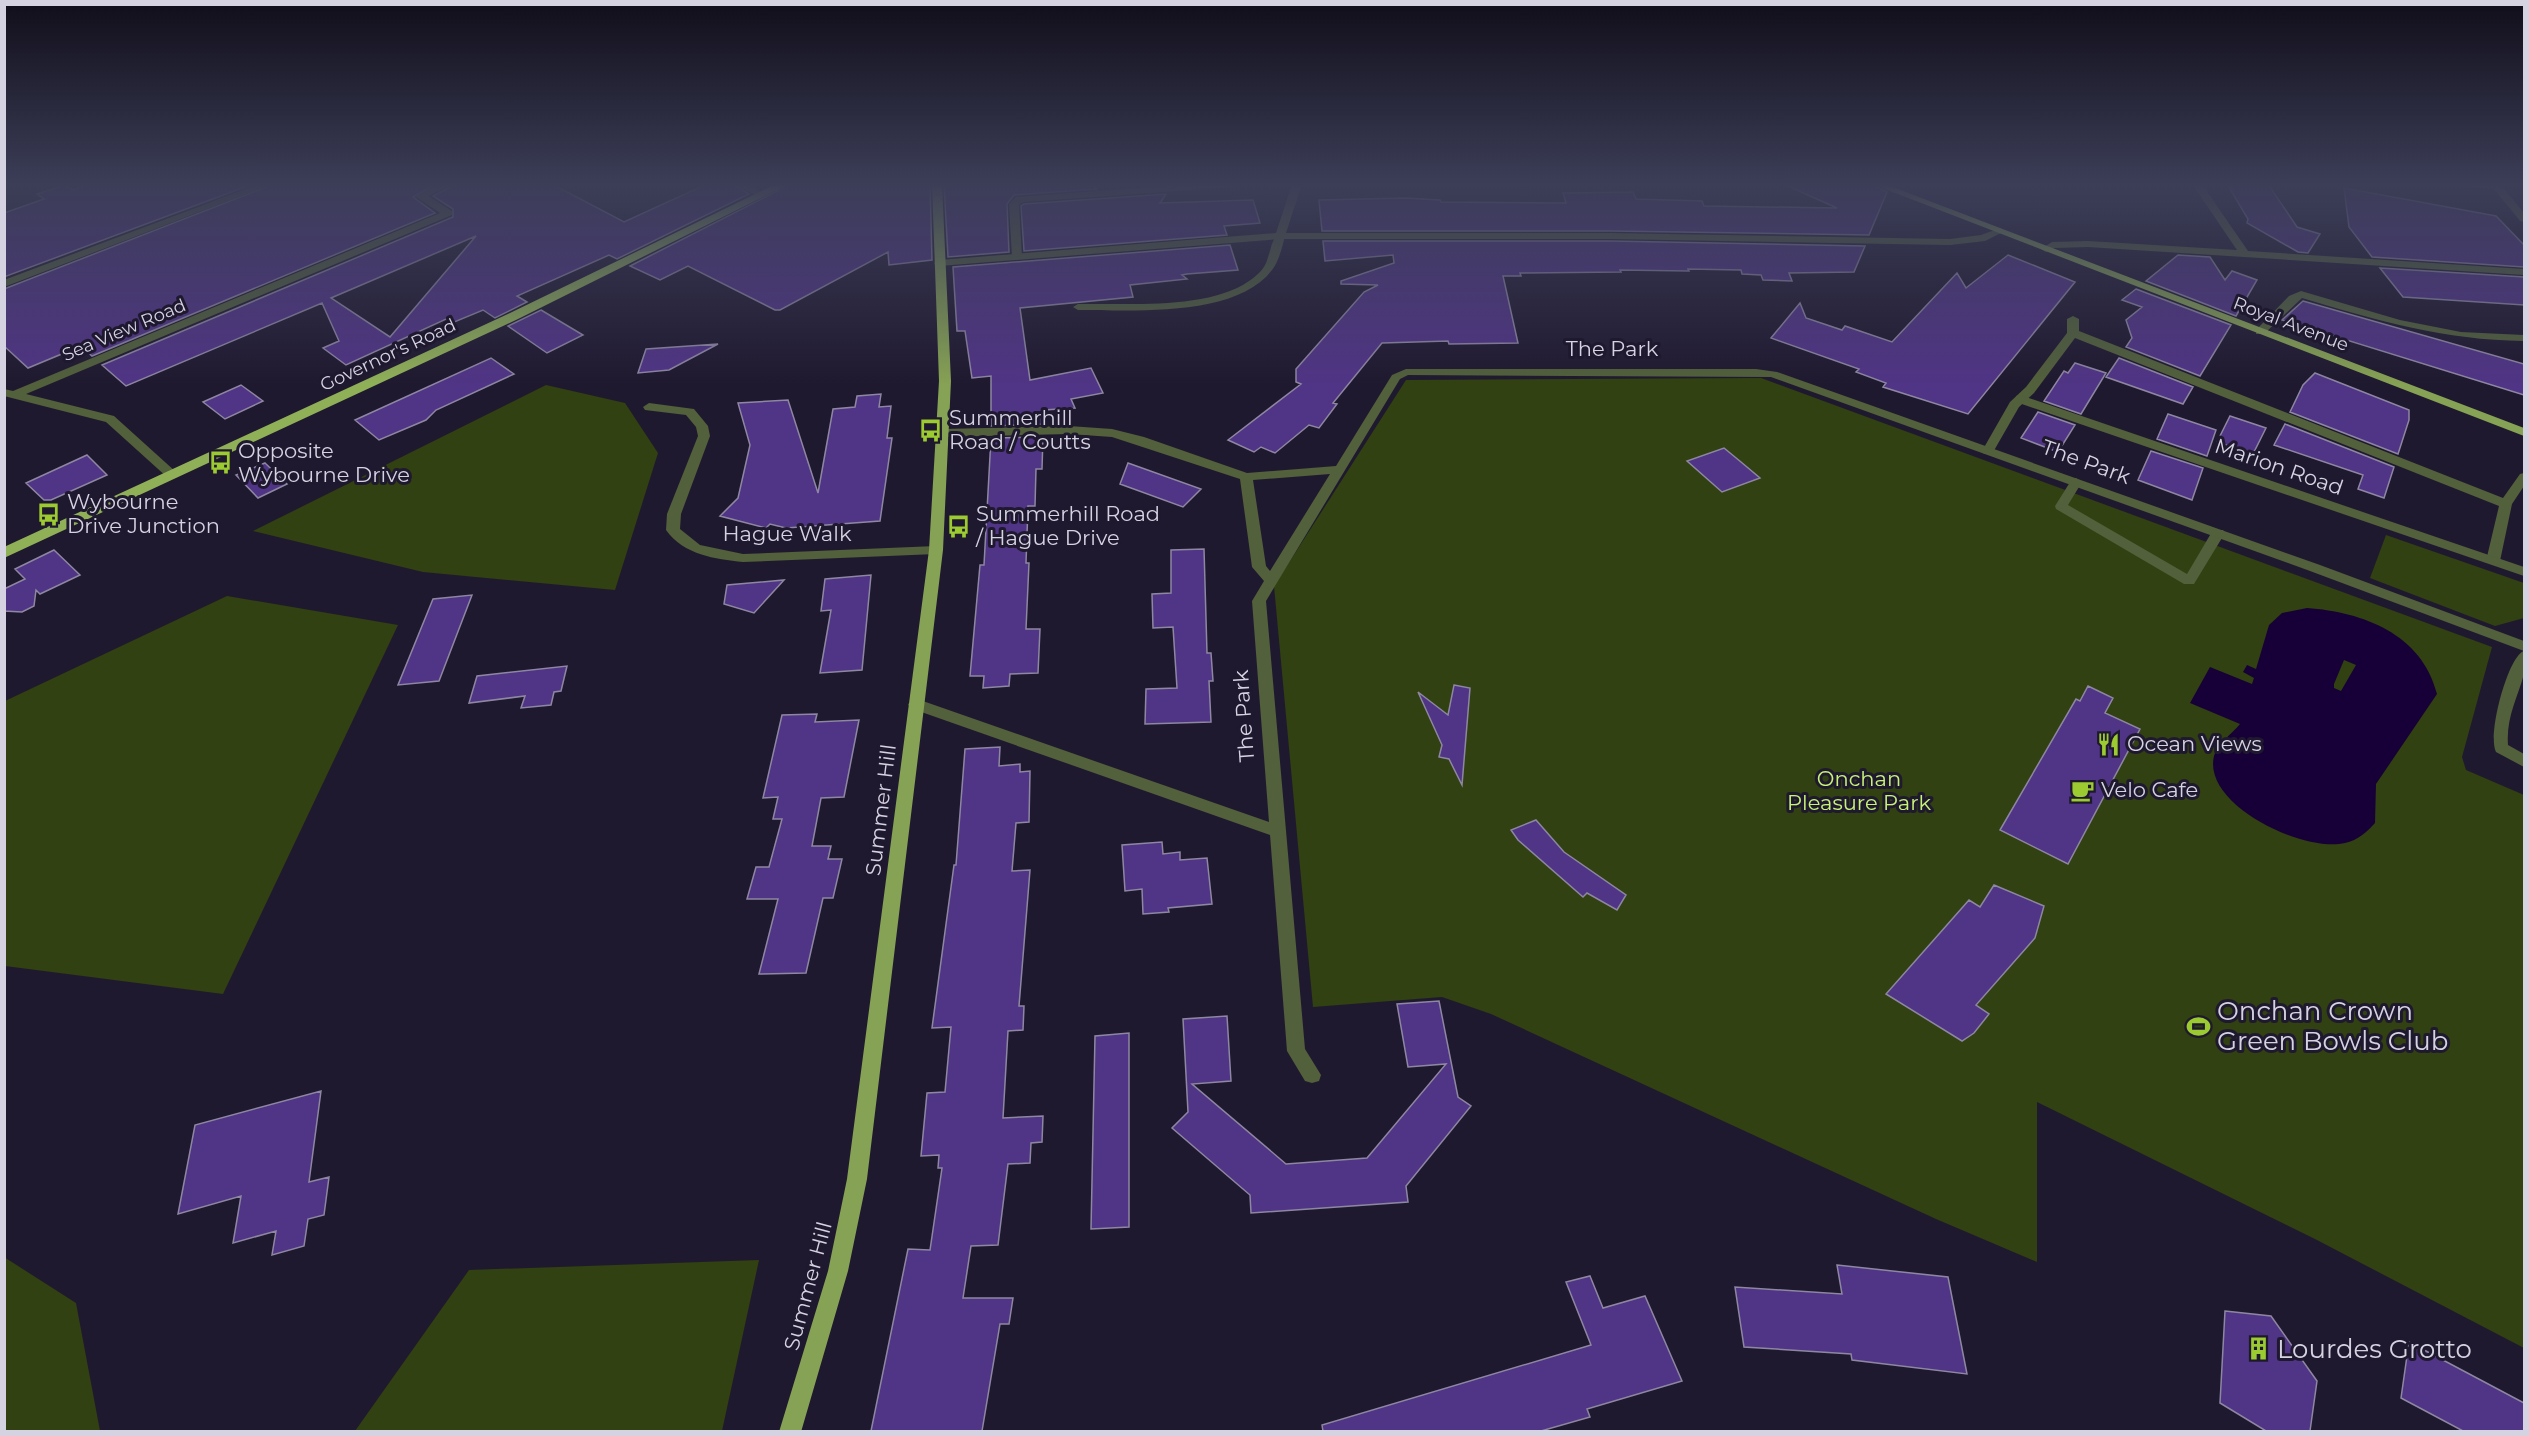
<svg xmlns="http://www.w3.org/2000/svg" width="2529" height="1436" font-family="Montserrat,sans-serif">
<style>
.green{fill:#314111}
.water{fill:#170037;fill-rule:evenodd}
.building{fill:#503485;stroke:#8d87a2;stroke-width:1.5;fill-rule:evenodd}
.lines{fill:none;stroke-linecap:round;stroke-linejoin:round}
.service{fill:#52603b;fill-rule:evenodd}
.minor{fill:#52603b;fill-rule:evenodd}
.primary{fill:#86a254;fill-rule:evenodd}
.trunk{fill:#90b058;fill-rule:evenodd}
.labels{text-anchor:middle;stroke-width:6;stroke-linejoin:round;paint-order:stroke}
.far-street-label{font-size:18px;fill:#d5d2e1;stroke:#1f192f}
.street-label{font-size:21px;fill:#d5d2e1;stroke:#1f192f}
.poi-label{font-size:21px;fill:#d5d2e1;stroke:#1f192f;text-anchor:start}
.park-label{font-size:21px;fill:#c8f377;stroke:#1f192f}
.near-poi-label{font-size:26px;fill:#d5d2e1;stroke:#1f192f;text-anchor:start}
</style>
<rect width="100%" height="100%" fill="#1f192f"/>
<path class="green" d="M1761 378 2492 647 2462 757 2466 770 2524 795V1348L2315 1239 2037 1102V1262L1936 1219 1491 1014 1442 997 1313 1007 1274 586 1406 380Z
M546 385 625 403 658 453 615 590 423 572 253 531Z
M2386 535 2524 583V618L2495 626 2370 578Z
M227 596 398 625 223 994 5 966V701Z
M4 1257 76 1303 100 1431H5Z
M759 1260 722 1431H355L469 1270Z"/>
<path class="water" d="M2307 608C2363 612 2422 634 2437 694L2376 784 2375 823C2367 832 2358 840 2345 843 2304 853 2202 805 2214 756 2217 744 2232 734 2240 724L2190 703 2210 667 2252 684 2254 678 2243 672 2247 665 2256 669 2269 625 2282 613ZM2344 660 2356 665 2341 691 2334 688V684Z"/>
<path class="building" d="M91 184H253L4 277V213L44 199 37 194 65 185 73 190Z
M274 184H436L413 197 435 213 92 356 81 346 28 368 4 346V289Z
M456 184H552L624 222 707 184H732L749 194 617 259 609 255 517 296 527 302 495 318 483 310 452 323 446 319 346 365 323 348 339 341 322 303 126 386 102 365 453 217V209L433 196ZM476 236 390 337 331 298Z
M791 184H930L932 260 889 265 888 252 780 310H775L688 266 660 280 630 266Z
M944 184H1093L1097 189 1014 195 1007 204 1009 252 948 257Z
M1783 184H1870L1887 192 1869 235 1611 231H1322L1319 200 1406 198 1440 200 1441 202 1566 203 1563 193 1633 192 1636 199 1702 201 1704 206 1837 208Z
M2227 184H2268L2297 227 2320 234 2308 253 2298 252 2247 223 2248 219Z
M2344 188 2496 216 2524 245V267L2372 257 2349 227Z
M1166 194 1160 203 1253 200 1260 223 1224 226 1227 235 1024 251 1021 206 1024 204Z
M1323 241H1611L1865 246 1854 272 1789 273 1792 281 1763 280 1761 275 1742 274 1741 270 1688 269 1689 271 1620 270 1621 272 1520 273 1521 276H1503L1518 343 1449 344 1448 341 1382 343 1333 403 1337 404 1319 428 1309 425 1275 453 1261 447 1254 452 1228 440 1301 384 1296 382V369L1364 292 1378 285 1341 284V281L1394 263 1393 255 1325 261Z
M1230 245 1238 270 1187 274 1182 275 1187 279 1130 285 1133 297 1020 308 1030 380 1091 368 1103 393 1071 399 1075 408 1044 410 1043 424 991 426V376L972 378 965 331H957L953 267Z
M2008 255 2075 282 1968 414 1883 387 1886 383 1856 372 1859 369 1771 338 1800 303 1806 318 1842 330 1845 326 1892 342 1957 273 1966 288Z
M2178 255 2210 257 2225 280 2232 271 2257 280 2236 316 2146 281Z
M2380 268 2524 277V305L2403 297Z
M2136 289 2231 325 2200 376 2126 347 2132 338 2126 320 2142 307 2122 300Z
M2303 301 2524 364V395L2282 320Z
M541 310 583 335 547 353 508 326Z
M718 344 669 370 638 373 646 349Z
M491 358 514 374 436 410 426 420 379 440 355 420Z
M2119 358 2193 387 2183 404 2106 377Z
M2075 363 2106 373 2081 414 2044 401 2064 371 2068 373Z
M2315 373 2409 410V420L2398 454 2290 412 2303 385Z
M241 385 263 401 225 419 203 402Z
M881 394 879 407 891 406 887 438H892L880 521 786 528 770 524 766 528 720 516 738 498 750 445 738 403 788 400 818 493 833 409 855 407 857 396Z
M2038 412 2075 425 2058 452 2021 438Z
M2168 414 2216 430 2207 456 2157 439Z
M2230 416 2266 428 2253 454 2217 442Z
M2285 424 2394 467 2384 498 2358 489 2363 475 2274 445Z
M1043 437 1042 469H1036L1035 506H1028L1026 563H1029L1026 629H1040L1038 673 1010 674 1009 686 983 688 984 676H970L980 565H984L991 438Z
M1724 448 1741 462 1760 478 1722 492 1687 461Z
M2151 451 2203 468 2192 500 2138 480Z
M87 455 107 475 51 500H44L26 483Z
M265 463 287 484 258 498 236 475Z
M1128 463 1201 489 1183 507 1120 484Z
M1204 549 1207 653H1211L1213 681H1209L1211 722 1145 724 1146 689 1177 688 1173 627 1153 628 1152 594 1171 593V550Z
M54 550 80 575 40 594 36 590 34 606 22 612 4 611V589L25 579 15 569Z
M871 575 862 670 820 673 831 610 821 611 825 579Z
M784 580 754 613 724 604 727 585Z
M472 595 439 681 398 685 433 599Z
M567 666 561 691 554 692 551 705 521 708 525 696 469 703 477 676Z
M1454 685 1470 688 1462 785 1449 759 1439 757 1442 745 1418 692 1448 715Z
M2088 686 2113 698 2105 713 2140 729 2068 864 2000 830 2076 699 2080 701Z
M817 714 815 722 859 720 844 797 821 798 812 846H831L828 859H842L833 898H823L806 973 759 974 778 899H747L756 867H769L782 819H773L778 797 763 798 782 715Z
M1000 747 999 766 1020 764V772L1030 771 1029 822 1016 823 1012 871 1030 870 1019 1006H1024L1023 1030 1008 1031 1003 1118 1043 1116 1042 1142 1031 1143 1030 1163 1008 1164 998 1245 971 1246 963 1298H1013L1009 1324H1000L982 1431H871L908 1249 930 1250 942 1168H938L939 1155 921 1156 927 1093 945 1092 951 1027 932 1028 954 865H956L965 749Z
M1536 820 1564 852 1626 895 1617 910 1587 893 1583 897 1518 840 1511 830Z
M1162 842 1163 854 1180 852V860L1207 858 1212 904 1168 908 1169 912 1143 914 1142 889 1125 891 1122 845Z
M1994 885 2044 906 2035 938 1976 1005 1989 1014 1974 1033 1962 1041 1886 994 1969 900 1980 907Z
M1439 1001 1458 1097 1471 1106 1406 1186 1408 1202 1251 1213 1250 1195 1172 1128 1188 1112 1183 1019 1227 1016 1231 1081 1192 1084 1286 1164 1367 1158 1446 1064 1408 1067 1397 1004Z
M1129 1033V1227L1091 1229 1095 1036Z
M321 1091 309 1182 329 1177 324 1215 308 1219 304 1246 272 1255 276 1231 233 1243 241 1196 178 1214 195 1125Z
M1837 1265 1948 1277 1967 1374 1852 1360 1851 1354 1744 1347 1735 1287 1842 1294Z
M1590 1276 1603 1308 1645 1296 1682 1381 1587 1409 1590 1417 1541 1431H1323L1322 1425 1591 1345 1566 1282Z
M2225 1311 2271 1316 2317 1381 2310 1431H2266L2220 1403Z
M2409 1342 2524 1403V1431H2463L2401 1398Z"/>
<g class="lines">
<path class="service" d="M1195 184H1239L1234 187 1023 202 1019 205 1022 257 1017 260 1012 257 1009 204 1016 197Z
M1280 233 1285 236C1282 248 1279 261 1272 270 1236 318 1131 310 1078 310L1073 307 1078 304C1126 303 1208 310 1249 281 1255 277 1262 271 1265 265 1270 256 1271 237 1280 233Z
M2301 291 2400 320 2461 332 2524 335V341C2444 340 2379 321 2302 298L2264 334H2256V330L2289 296Z
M2073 316 2079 319V331L2503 498 2520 474 2524 473V486L2512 504 2500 561 2493 565 2486 561 2499 506 2075 338 2034 393 2019 407 1992 454H1984L1982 451 2010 402 2026 387 2067 333V319Z
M2076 478 2082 482 2068 505 2187 574 2213 530H2223L2225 533 2194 584H2184L2056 509 2055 506 2072 479Z"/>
<path class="minor" d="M259 184H272L4 287V280Z
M441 184H454L428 196 452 211V215L26 394 114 416 176 472V478H168L106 422 4 396V389L13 391 440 213 415 196Z
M734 184H746L767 195 759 197Z
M1095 184H1105L1099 188Z
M1292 184H1302L1286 233H1611L1950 239 1981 235 2000 228 2005 231 1985 241 1950 245 1611 239H1280L939 266 934 263 939 260 1276 233Z
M2192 184H2202L2248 251 2524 269V275L2088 247 2054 248 2046 252 2041 249 2052 242 2088 241 2237 250Z
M2460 184H2500L2524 213V222L2520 221 2494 189 2465 187Z
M1406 369H1756L1777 372 2320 565 2524 641C2524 651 2527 664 2524 674 2517 699 2506 718 2508 745L2524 754V767L2496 752C2487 735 2508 656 2524 651L2310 571 1771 377 1408 375 1400 379 1266 601 1305 1049 1321 1075 1319 1081 1312 1083 1305 1081 1287 1051 1270 835 910 708 908 704 915 699 920 700 1269 822 1252 601 1264 581 1252 567 1240 479 1112 437 1069 434 943 437 937 433 943 429 1069 426 1112 429 1144 437 1247 473 1336 466 1392 375ZM1330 474 1270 571 1266 566 1253 480Z
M2020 395 2524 567V576L2016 402V396Z
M649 403 694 409 708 426 710 436 681 514 680 529 700 545 743 554 936 546 943 550 936 554 743 562C715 559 684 555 666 530L667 514 698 436 696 427 686 415 645 410 643 407Z"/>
<path class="primary" d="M932 184H942L951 381 943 550 867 1179 848 1271 801 1432H779L828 1271 847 1179 929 550 939 381Z
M1872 184H1885L2524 428V436Z"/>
<path class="trunk" d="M776 184H789L518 319 4 558V547L510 313Z"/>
</g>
<linearGradient id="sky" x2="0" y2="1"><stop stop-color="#110e1a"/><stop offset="0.48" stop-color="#3c3e58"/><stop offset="1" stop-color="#3c3e58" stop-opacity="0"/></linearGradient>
<rect width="2529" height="385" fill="url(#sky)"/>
<defs>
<symbol id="bus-bare" viewBox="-9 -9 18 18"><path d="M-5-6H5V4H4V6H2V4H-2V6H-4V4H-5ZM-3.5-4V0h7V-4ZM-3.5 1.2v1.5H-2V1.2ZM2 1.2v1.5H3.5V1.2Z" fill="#9cca31" stroke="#1f192f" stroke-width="2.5" paint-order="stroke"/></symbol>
<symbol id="restaurant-bare" viewBox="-9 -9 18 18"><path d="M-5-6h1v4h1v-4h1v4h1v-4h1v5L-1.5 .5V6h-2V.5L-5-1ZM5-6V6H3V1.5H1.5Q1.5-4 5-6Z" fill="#9cca31" stroke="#1f192f" stroke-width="2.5" paint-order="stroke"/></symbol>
<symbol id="cafe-bare" viewBox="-9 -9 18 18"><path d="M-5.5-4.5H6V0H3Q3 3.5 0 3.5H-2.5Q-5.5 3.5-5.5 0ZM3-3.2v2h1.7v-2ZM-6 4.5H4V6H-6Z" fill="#9cca31" stroke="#1f192f" stroke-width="2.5" paint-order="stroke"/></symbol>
<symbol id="stadium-bare" viewBox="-9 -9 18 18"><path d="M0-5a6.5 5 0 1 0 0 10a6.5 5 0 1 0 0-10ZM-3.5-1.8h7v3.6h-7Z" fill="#9cca31" stroke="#1f192f" stroke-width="2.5" paint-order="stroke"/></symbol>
<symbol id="building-bare" viewBox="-9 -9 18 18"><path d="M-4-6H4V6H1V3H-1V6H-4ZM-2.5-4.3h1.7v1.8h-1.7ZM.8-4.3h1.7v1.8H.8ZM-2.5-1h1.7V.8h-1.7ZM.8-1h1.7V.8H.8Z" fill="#9cca31" stroke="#1f192f" stroke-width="2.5" paint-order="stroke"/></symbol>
</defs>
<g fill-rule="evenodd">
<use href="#bus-bare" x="914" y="414" width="33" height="33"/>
<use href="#bus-bare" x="204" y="446" width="33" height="33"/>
<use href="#bus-bare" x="32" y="498" width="33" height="33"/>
<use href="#bus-bare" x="942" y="510" width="33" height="33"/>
<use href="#restaurant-bare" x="2092" y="728" width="33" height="33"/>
<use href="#cafe-bare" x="2066" y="774" width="33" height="33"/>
<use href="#stadium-bare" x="2182" y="1010" width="33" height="33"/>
<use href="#building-bare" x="2242" y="1332" width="33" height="33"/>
</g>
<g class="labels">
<g class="far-street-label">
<text transform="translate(2291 324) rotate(21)" y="6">Royal Avenue</text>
<text transform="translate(124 330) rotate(-23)" y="6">Sea View Road</text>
<text transform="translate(388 355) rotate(-25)" y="6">Governor's Road</text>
</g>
<g class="street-label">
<text x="1612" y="356">The Park</text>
<text transform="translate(2086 462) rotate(20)" y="7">The Park</text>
<text transform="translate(2279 467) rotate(19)" y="7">Marion Road</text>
<text x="787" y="541">Hague Walk</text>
<text transform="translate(1244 716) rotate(-94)" y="7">The Park</text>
<text transform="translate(881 810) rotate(-83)" y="7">Summer Hill</text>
<text transform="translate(808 1286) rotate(-75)" y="7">Summer Hill</text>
</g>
<g class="poi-label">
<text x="949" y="425">Summerhill<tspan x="949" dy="24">Road / Coutts</tspan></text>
<text x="238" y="458">Opposite<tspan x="238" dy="24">Wybourne Drive</tspan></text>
<text x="67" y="509">Wybourne<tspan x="67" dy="24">Drive Junction</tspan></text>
<text x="976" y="521">Summerhill Road<tspan x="976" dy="24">/ Hague Drive</tspan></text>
<text x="2127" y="751">Ocean Views</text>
<text x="2101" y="797">Velo Cafe</text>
</g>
<g class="park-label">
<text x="1859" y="786">Onchan<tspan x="1859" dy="24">Pleasure Park</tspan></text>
</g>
<g class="near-poi-label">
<text x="2217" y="1020">Onchan Crown<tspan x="2217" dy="30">Green Bowls Club</tspan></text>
<text x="2277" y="1358">Lourdes Grotto</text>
</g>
</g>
<rect width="2529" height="1436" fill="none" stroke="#d5d2e1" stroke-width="12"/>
</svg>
